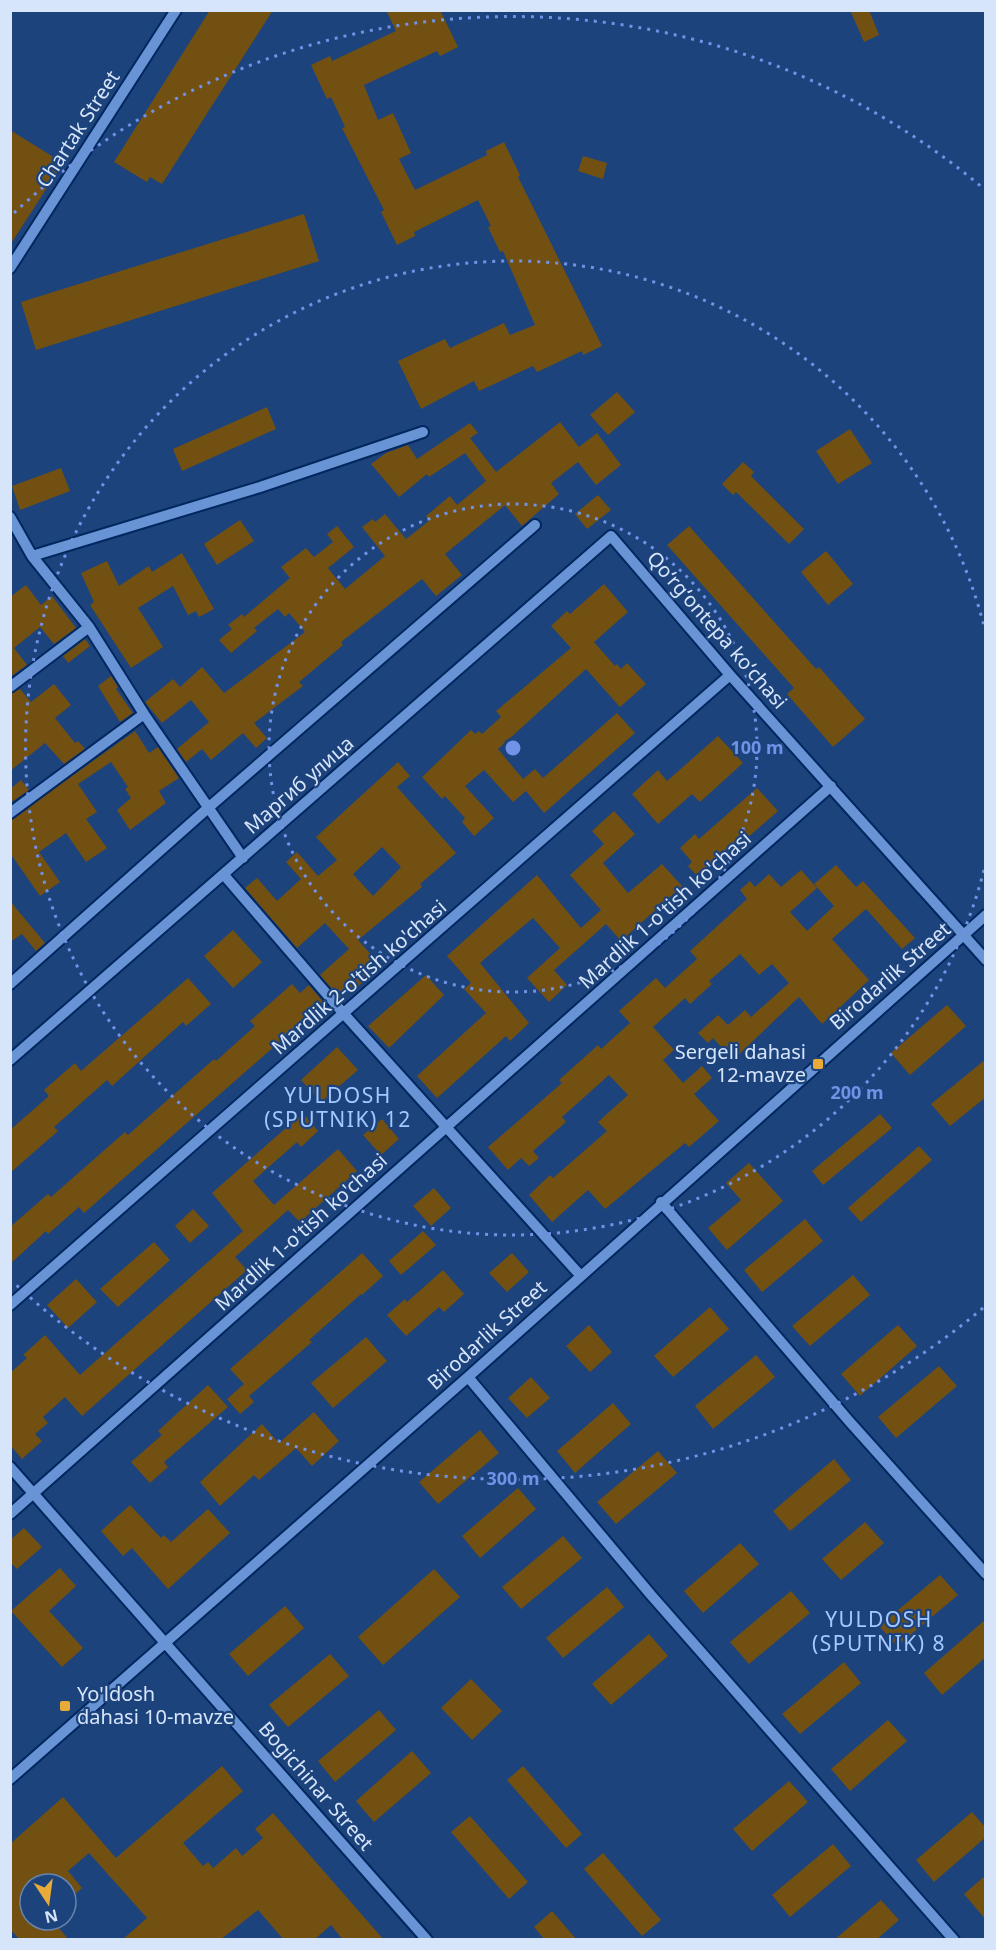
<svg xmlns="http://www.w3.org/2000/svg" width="996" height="1950" font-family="'Noto Sans',sans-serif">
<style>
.building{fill:#715012;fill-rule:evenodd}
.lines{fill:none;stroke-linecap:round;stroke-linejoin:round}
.minor-casing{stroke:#01275f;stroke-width:14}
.minor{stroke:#6893d4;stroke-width:10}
.ring{fill:none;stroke:#7192e7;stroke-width:3;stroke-dasharray:3 6}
.poi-dot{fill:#e8ab37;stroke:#1d437d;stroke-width:2}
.labels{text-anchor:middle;stroke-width:4.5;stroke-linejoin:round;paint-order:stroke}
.street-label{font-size:20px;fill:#d7e5fa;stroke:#1d437d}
.poi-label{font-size:20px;fill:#d7e5fa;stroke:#1d437d;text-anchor:end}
.neighbourhood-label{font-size:21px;letter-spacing:1.5px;fill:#a4c8ff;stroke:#1d437d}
.centre{fill:#7192e7;stroke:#1d437d;stroke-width:3}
.ring-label{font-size:18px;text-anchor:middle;font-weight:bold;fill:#7192e7;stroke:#1d437d;stroke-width:4.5;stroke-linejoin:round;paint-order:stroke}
</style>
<rect width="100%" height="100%" fill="#1d437d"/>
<path class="building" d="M210 10H273L162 184 150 177 147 182 114 162Z
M386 10H440L458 47 440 56 437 51 364 85 378 120 393 113 411 153 399 159 415 190 487 155 486 151 504 142 520 175 518 177 602 346 583 355 582 351 537 372 533 366 479 391 474 381 421 409 398 361 445 339 450 348 504 323 510 335 535 325 506 258 503 251 500 252 488 227 491 226 478 200 414 232 415 236 397 245 381 212 384 210 342 128 345 127 331 97 327 99 311 65 330 56 332 61 396 31Z
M850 10H869L879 35 864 42Z
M10 130 63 163 10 245Z
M583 156 607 163 603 179 578 171Z
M304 214 319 261 36 350 21 302Z
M617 392 635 412 608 435 590 415Z
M267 407 276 429 182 471 173 449Z
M560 422 579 447 597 433 621 465 596 485 578 462 551 483 559 494 522 526 505 505 445 554 462 575 436 596 422 579 341 642 343 645 299 682 303 686 254 723 267 738 256 748 243 733 211 760 202 749 186 762 177 749 209 722 191 700 162 723 145 702 173 679 180 687 202 667 224 693 305 632 289 613 285 617 278 609 254 628 257 631 231 653 219 640 232 629 228 625 242 614 244 617 290 578 281 567 306 548 314 557 333 542 327 534 337 526 354 547 328 568 345 589 385 556 362 527 373 519 375 522 385 514 406 539 429 521 426 516 450 496 457 505 486 481 465 453 429 477 427 474 399 497 371 464 386 453 408 445 417 459 470 423 478 433 470 438 496 472Z
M850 429 872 463 838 484 816 451Z
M743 462 754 472 751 476 804 529 789 544 736 492 733 495 722 484Z
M61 468 70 491 20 510 12 486Z
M598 495 611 510 587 529 575 514Z
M240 520 254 541 217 565 204 544Z
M689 526 816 669 819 667 865 719 833 747 787 694 794 688 667 545Z
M826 551 853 584 828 605 801 572Z
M182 553 214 609 199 617 196 611 188 615 173 586 138 608 163 647 131 668 90 605 94 602 81 573 107 561 119 586 149 566 152 572Z
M604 584 628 612 594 642 615 666 617 664 621 669 627 663 646 684 620 707 586 669 498 749 523 779 535 769 543 778 617 713 635 733 544 813 526 791 513 802 484 770 465 786 494 818 474 836 462 822 465 818 445 796 442 799 422 777 471 730 475 734 479 731 482 734 501 717 496 711 571 648 551 626 567 611 570 614Z
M26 585 41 605 52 596 76 628 54 644 40 627 14 648 27 665 10 677V597Z
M85 639 90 646 68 663 63 656Z
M111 676 118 687 116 689 133 713 120 722 98 686Z
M54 684 71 705 55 718 75 743 78 741 85 749 64 764 45 743 10 771V694L20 689 31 702Z
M135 731 149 753 158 747 179 778 159 791 166 803 130 830 117 810 131 798 125 789 128 787 111 762 78 784 97 812 86 819 107 848 86 862 66 833 39 852 60 882 40 896 10 853V820Z
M718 736 743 763 700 802 692 794 658 824 632 794 658 770 667 781Z
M398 762 410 776 397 787 456 853 420 884 422 887 358 940 381 966 353 991 351 988 340 998 320 975 349 949 325 923 297 948 245 888 257 878 277 901 301 879 286 862 297 852 318 876 337 860 316 837ZM382 847 401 867 373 896 353 874Z
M21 780 29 790 10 803V789Z
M757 788 778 811 730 853 727 849 697 876 688 866 692 862 680 848 695 834 699 839Z
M614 811 635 834 603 863 628 893 662 864 682 886 621 941 606 924 554 970 567 985 549 1002 527 978 560 948 533 918 502 944 480 963 529 1023 510 1041 506 1036 437 1098 417 1076 486 1013 464 989 471 983 447 956 537 875 581 928 601 910 570 875 604 844 592 831Z
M836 865 856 887 863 881 915 938 902 949 866 909 832 939 869 980 822 1024 799 997 733 1060 713 1038 708 1043 698 1033 718 1015 728 1025 745 1010 751 1017 789 983 772 964 759 975 740 954 709 981 712 984 690 1004 685 998 653 1027 674 1050 663 1060 683 1083 702 1066 712 1078 694 1094 719 1121 689 1147 685 1143 605 1209 588 1190 552 1222 529 1195 550 1175 553 1178 607 1131 598 1122 628 1095 609 1075 562 1117 566 1122 533 1151 539 1158 529 1166 521 1158 508 1170 488 1147 562 1083 559 1080 598 1045 601 1049 630 1023 619 1011 656 978 665 988 697 959 690 951 747 899 740 890 750 881 755 887 769 874 781 887 801 870 817 888 790 912 807 931 834 906 814 884Z
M10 901 45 943 36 951 22 934 10 942Z
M233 930 262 962 233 988 204 956Z
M426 975 444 995 389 1048 368 1026Z
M188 978 211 1004 186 1026 183 1022 112 1086 107 1080 54 1127 58 1131 10 1173V1130L49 1096 44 1090 75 1063 81 1071Z
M292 984 300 993 309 985 324 1003 84 1213 79 1207 48 1234 46 1231 10 1264V1227L48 1194 51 1197 125 1132 128 1135 214 1059 216 1061 255 1026 250 1021Z
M947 1005 966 1026 910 1075 891 1053Z
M337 1047 358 1070 321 1102 301 1080Z
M986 1059V1097L950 1126 931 1104Z
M303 1113 318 1131 301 1147 297 1142 253 1181 274 1205 338 1149 357 1171 300 1222 288 1210 235 1257 247 1270 82 1416 65 1397 43 1417 48 1423 35 1434 42 1441 22 1459 10 1445V1373L27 1358 23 1355 45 1335 80 1375 243 1231 212 1193Z
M880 1114 892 1128 823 1185 812 1171Z
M382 1119 399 1139 381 1155 363 1135Z
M919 1146 932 1160 861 1222 848 1208Z
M749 1163 783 1201 727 1250 708 1228 741 1200 726 1183Z
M434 1188 451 1208 431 1226 413 1206Z
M193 1209 209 1226 190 1243 175 1226Z
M805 1219 823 1241 762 1292 744 1270Z
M423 1231 436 1245 401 1275 389 1261Z
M154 1242 170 1260 118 1307 100 1289Z
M362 1253 383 1276 362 1295 361 1294 309 1340 312 1342 249 1396 254 1402 240 1414 227 1399 244 1384 230 1369Z
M512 1253 529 1272 507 1292 489 1273Z
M443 1270 464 1294 444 1312 439 1307 406 1336 387 1315 405 1299 407 1302Z
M853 1275 870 1295 810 1346 792 1326Z
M76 1279 97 1302 68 1328 47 1305Z
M710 1307 729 1329 673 1377 654 1356Z
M589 1325 612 1352 590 1372 566 1346Z
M898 1325 917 1346 860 1396 841 1374Z
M366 1337 387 1361 333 1408 311 1383Z
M756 1355 775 1377 713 1429 695 1406Z
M939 1366 957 1386 896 1438 878 1417Z
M531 1377 550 1398 527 1418 508 1398Z
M208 1385 228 1407 164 1462 168 1467 150 1483 131 1462 162 1435 158 1431Z
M613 1403 631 1424 575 1473 557 1451Z
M314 1412 339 1441 312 1466 296 1448 259 1480 254 1475 220 1506 200 1482 262 1424 279 1443Z
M480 1430 499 1453 438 1504 419 1482Z
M658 1451 677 1473 616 1524 597 1502Z
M834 1459 851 1480 790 1531 773 1511Z
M518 1488 536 1509 480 1558 462 1536Z
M130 1505 161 1538 164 1535 171 1542 208 1509 230 1533 168 1589 132 1548 123 1556 101 1531Z
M865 1522 884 1543 841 1580 822 1559Z
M24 1528 42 1547 17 1569 10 1562V1540Z
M563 1536 582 1558 521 1609 502 1587Z
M740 1543 759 1564 703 1613 684 1591Z
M60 1568 76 1586 49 1611 83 1648 62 1667 11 1611Z
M434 1569 460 1597 383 1665 358 1637Z
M940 1575 958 1595 897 1646 879 1626Z
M607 1587 624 1607 563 1658 546 1638Z
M791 1591 810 1613 749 1664 730 1642Z
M285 1606 304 1628 248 1676 229 1654Z
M986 1619V1657L942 1695 924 1673Z
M649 1634 668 1656 611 1705 592 1684Z
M330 1654 349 1676 288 1727 269 1705Z
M844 1662 861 1683 800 1734 782 1714Z
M471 1679 502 1711 472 1740 441 1708Z
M379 1710 396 1730 335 1782 318 1761Z
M888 1720 907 1741 850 1791 831 1769Z
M412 1751 431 1773 374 1822 356 1801Z
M222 1766 243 1791 183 1843 203 1866 208 1862 213 1868 236 1848 242 1856 263 1838 255 1829 273 1813 384 1940H343L331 1925 314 1940H284L258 1910 220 1940H122L147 1918 89 1853 68 1871 82 1888 66 1902V1884H30V1920H52L69 1940H20L10 1929V1844L63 1797 116 1858Z
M523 1766 582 1834 566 1848 507 1780Z
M789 1781 808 1802 752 1851 733 1829Z
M972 1812 986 1828V1837L934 1882 916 1860Z
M470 1816 528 1882 509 1899 451 1832Z
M833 1844 851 1866 790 1917 772 1895Z
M603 1853 661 1920 642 1936 584 1869Z
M986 1875V1920L964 1894Z
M881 1900 899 1920 876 1940H834Z
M552 1911 577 1940H545L534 1927Z"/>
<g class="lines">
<defs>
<path id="minor" d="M10 268 176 10
M10 517 32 556 89 627 144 714 243 858
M32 556 260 487 423 432
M10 687 89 627
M10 813 144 714
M224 875 344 1014 580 1275
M10 984 208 808 535 525
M10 1060 611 536 730 675 986 960
M661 1202 849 1421 986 1574
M10 1305 730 675
M468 1377 651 1595 954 1940
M10 1467 427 1940
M10 1514 831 786
M10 1779 468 1377 986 915"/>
</defs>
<use href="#minor" class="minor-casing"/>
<use href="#minor" class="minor"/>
</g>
<g class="ring">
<circle cx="513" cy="748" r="244"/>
<path d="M984 870A487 487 0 1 1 984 626"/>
<path d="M983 1308A731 731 0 0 1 14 1283M14 213A731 731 0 0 1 983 188"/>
</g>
<g class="poi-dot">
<rect x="812" y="1058" width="12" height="12" rx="3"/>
<rect x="59" y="1700" width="12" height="12" rx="3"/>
</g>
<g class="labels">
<g class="street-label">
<text transform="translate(78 129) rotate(-57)" y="7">Chartak Street</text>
<text transform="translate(717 630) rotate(49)" y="7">Qoʻrgʻontepa koʻchasi</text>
<text transform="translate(299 785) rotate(-41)" y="7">Маргиб улица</text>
<text transform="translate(665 910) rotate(-42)" y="7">Mardlik 1-o'tish ko'chasi</text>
<text transform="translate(890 976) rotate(-41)" y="7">Birodarlik Street</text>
<text transform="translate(359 977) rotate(-41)" y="7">Mardlik 2-o'tish ko'chasi</text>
<text transform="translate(301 1232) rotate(-42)" y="7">Mardlik 1-o'tish ko'chasi</text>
<text transform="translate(487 1335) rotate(-42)" y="7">Birodarlik Street</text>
<text transform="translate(316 1786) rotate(49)" y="7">Bogichinar Street</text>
</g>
<g class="poi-label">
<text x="806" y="1059">Sergeli dahasi<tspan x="806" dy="23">12-mavze</tspan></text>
<text x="77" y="1701" text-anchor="start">Yo'ldosh<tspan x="77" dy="23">dahasi 10-mavze</tspan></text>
</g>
<g class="neighbourhood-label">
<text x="338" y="1103">YULDOSH<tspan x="338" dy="24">(SPUTNIK) 12</tspan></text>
<text x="879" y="1627">YULDOSH<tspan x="879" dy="24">(SPUTNIK) 8</tspan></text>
</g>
</g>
<circle cx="513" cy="748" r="9" class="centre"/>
<g class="ring-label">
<text x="757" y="754">100 m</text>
<text x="857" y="1099">200 m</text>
<text x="513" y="1485">300 m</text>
</g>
<rect width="996" height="1950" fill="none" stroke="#d7e5fa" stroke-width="24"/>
<g transform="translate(48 1902) rotate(167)"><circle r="28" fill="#1d437d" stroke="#6784af" stroke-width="1.5"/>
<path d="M0-4.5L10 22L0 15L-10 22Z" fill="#e8ab37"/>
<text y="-9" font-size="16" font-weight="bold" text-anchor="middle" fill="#d7e5fa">N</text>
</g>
</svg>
